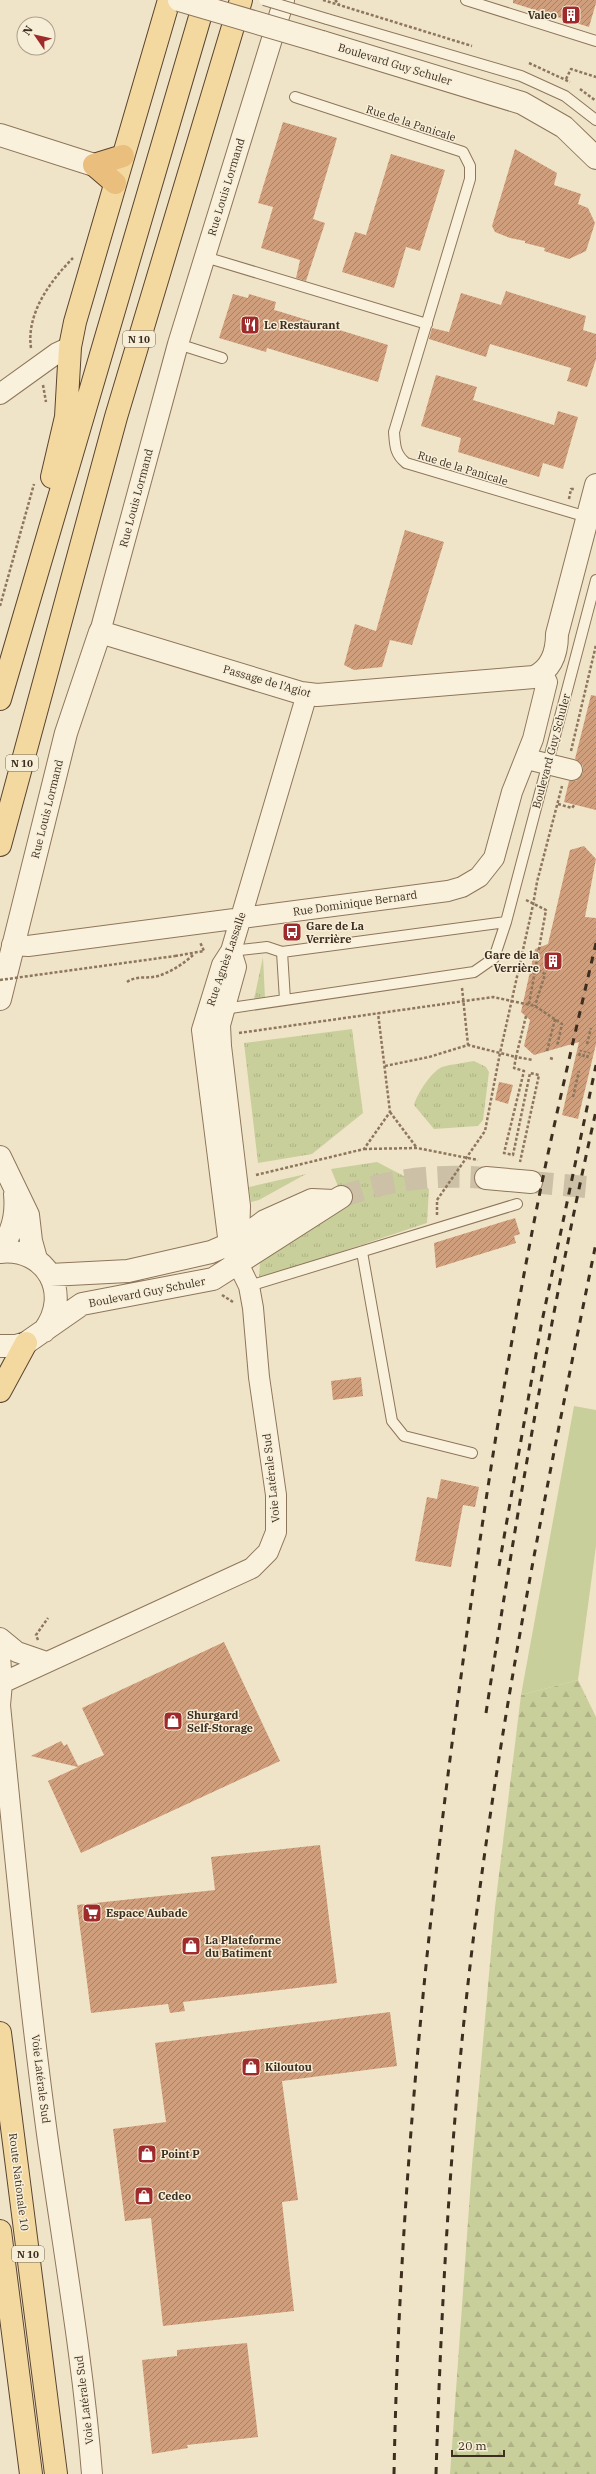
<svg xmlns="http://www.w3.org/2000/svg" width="596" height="2474" font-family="'IBM Plex Serif',serif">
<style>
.grass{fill:url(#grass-tufts)}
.forest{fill:url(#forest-firs)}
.garden{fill:#c9cf9b}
.building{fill:url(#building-hatch)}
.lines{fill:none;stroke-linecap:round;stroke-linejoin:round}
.tertiary-tunnel{stroke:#ccc0a6;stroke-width:22;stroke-dasharray:22 11;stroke-linecap:butt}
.service-casing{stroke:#8d765c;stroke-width:12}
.minor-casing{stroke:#8d765c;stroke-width:22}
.tertiary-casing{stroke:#8d765c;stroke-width:24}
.primary-casing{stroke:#5b4430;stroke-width:24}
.trunk-casing{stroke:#5b4430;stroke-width:24}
.path{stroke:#8d765c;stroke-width:2.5;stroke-dasharray:3 2;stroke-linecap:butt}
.service{stroke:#faf1dc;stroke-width:10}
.minor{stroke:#faf1dc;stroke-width:20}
.tertiary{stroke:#faf1dc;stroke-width:22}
.primary{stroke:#f3d9a0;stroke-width:22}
.trunk{stroke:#eabe7c;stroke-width:22}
.rail{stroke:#3d2e20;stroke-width:3;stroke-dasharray:7 7;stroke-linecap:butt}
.service-bridge-casing{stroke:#8d765c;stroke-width:12;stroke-linecap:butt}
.tertiary-bridge-casing{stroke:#8d765c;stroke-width:24;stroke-linecap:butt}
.path-bridge{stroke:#8d765c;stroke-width:2.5;stroke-dasharray:3 2;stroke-linecap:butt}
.service-bridge{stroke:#faf1dc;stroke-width:10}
.tertiary-bridge{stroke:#faf1dc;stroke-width:22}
.labels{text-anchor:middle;stroke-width:3;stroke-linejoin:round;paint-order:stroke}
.shield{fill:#f7eed8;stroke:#756857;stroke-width:1}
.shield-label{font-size:10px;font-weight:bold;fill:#3d2e20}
.poi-label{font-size:11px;font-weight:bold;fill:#3d2e20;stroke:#f7eed8;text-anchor:start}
.street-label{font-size:11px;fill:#3d2e20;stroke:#f7eed8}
</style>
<defs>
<pattern id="grass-tufts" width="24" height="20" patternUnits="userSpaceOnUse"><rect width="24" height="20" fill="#c9cf9b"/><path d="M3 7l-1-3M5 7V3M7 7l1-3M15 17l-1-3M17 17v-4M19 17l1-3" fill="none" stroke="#aeb285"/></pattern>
<pattern id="forest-firs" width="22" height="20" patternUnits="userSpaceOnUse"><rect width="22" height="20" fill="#c9cf9b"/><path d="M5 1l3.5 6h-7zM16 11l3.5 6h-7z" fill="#aeb285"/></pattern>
<pattern id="building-hatch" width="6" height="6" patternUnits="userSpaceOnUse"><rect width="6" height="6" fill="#cf9f7d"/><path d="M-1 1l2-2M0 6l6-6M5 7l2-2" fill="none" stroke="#a98266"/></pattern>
</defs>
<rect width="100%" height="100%" fill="#f0e4c8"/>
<path class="grass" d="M263 957 265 998 254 999Z
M352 1029 363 1113 312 1154 258 1163 244 1043Z
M474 1061 486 1067 489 1072 483 1120 478 1126 434 1129 414 1105C417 1094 431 1072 442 1067 452 1064 464 1063 474 1061Z
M377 1162 429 1189 427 1223 259 1279 260 1262 346 1206 331 1169Z
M306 1174 259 1200 251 1202 249 1187Z"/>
<path class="forest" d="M578 1680 596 1717V2474H450L472 2165 495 1907 521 1695Z"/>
<path class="garden" d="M574 1406 596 1410V1546L578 1680 521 1695Z"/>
<path class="building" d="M513 0H596V3L589 27 513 3Z
M283 122 337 138 313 219 325 223 306 281 296 278 300 260 261 248 273 207 258 203Z
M515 149 557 173 554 185 581 194 578 204 588 208 595 223 586 251 569 259 544 251 545 248 525 243V241L510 238 495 232 492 226Z
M391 154 445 170 420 251 406 247 394 288 342 272 355 232 366 235Z
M506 291 586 316 583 330 596 334V359L587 387 567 381 571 368 490 344 486 357 429 339 432 328 449 332 461 293 501 305Z
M233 294 248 298 249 294 276 302 274 310 278 311 388 345 378 382 267 348 266 352 219 338Z
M436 375 477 387 473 400 554 425 558 411 578 417 563 469 543 463 539 477 458 452 461 438 421 426Z
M405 530 444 542 412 645 390 640 382 667 354 670 344 665 355 624 376 631Z
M591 695 596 696V810L564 802 569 781H576L583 773V766L575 759Z
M584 846 596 859 585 917 596 918V1044L578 1119 562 1115 579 1042 534 1055 524 1046 530 1020 521 1012 535 949 548 944 570 850Z
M499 1082 513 1085 508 1104 495 1100Z
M515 1218 520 1234 514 1236 516 1243 436 1268 434 1243Z
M361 1377 363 1396 333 1400 331 1381Z
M441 1479 479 1487 475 1507 463 1505 451 1567 415 1561 427 1497 437 1499Z
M224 1642 280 1761 81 1853 48 1781 78 1767 31 1756 61 1741 64 1746 67 1744 78 1766 104 1755 82 1708Z
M320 1845 337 1983 183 2002 185 2011 170 2013 168 2004 91 2013 77 1905 215 1890 211 1857Z
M390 2012 397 2066 282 2081 298 2200 282 2202 294 2311 163 2326 151 2218 125 2221 113 2129 166 2122 155 2043Z
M247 2343 258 2437 187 2445 188 2448 152 2454 142 2360 177 2356V2350Z"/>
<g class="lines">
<path class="tertiary-tunnel" d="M531 1182 596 1188
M341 1197C389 1179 436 1174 486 1178"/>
<defs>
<path id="service" d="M466 0 596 41
M327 19 521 76 565 96 596 120
M295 97 463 152 470 166V179L394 432C395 446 395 454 406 463L587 517
M205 257 427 324
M178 344 222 358
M231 951 267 947 282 952 506 922
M282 952 285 1000
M224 1009 474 972 494 958 506 922 596 580
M362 1252 392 1421 404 1436 472 1453
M249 1286 517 1204"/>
<path id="minor" d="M0 394 57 353 70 347
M100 632 178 344 284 0
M527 759 572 770
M12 945 28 946 448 891 462 887 479 877 494 858 512 792 533 739 547 682 542 673
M231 951 236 967 220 1025 221 1046 240 1206 239 1240
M0 1638 17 1652 46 1662
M0 1656 2 1683 0 1705C14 1848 28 1992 47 2134 63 2248 83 2360 92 2474
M2 1683 252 1568 268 1552 276 1532V1495L259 1377 253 1308 249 1286 229 1245 202 1030 222 965 231 951 307 694"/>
<path id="tertiary" d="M322 42 522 103 564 127 596 158
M0 135 94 165
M0 999 66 733 100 632 301 693 317 695 534 677C552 669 557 652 557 634L596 485
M0 1157 28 1215 31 1241 36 1259
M486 1178 531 1182
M0 1249C13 1233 17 1214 15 1194
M0 1252C47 1247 72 1294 44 1331
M50 1275 128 1271 211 1252 239 1240 265 1221 312 1200 334 1201
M0 1346H16L26 1343 82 1304 213 1279 341 1197"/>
<path id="primary" d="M52 477 66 417 70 347 75 322 169 0
M0 699 205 0
M0 845 116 417 241 0
M0 1391 26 1343
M0 2033 56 2474
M0 2231 31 2474"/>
<path id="trunk" d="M94 165 123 156
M94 165 115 183"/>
</defs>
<use href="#service" class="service-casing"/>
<use href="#minor" class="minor-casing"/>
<use href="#tertiary" class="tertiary-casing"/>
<use href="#primary" class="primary-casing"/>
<use href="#trunk" class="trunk-casing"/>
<path class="path" d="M323 0 472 46
M335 0 339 4
M529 63 570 82
M566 79 571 69 596 77
M580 89 596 101
M31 348C26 314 50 281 73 258
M43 385 46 402
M569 499 571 489H575
M0 606 34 484
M571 751 596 645
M558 804 572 808 575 804
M526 900 546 910 529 1004
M175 956 204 951 200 942
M519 965 536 969 545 974 535 1006
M127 982C137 975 148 979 158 976 171 972 185 963 194 954
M462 988 468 1045
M526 1016 516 1057 533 1060
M239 1033 493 997 535 1006 562 1024 557 1046
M587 1044 591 1028
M547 1051 555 1019
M579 1056 581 1050
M583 1057 585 1051
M550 1058 553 1059
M587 1058 589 1052
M385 1066 429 1057 468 1045 516 1057 514 1068 524 1071 504 1153 513 1155 530 1073 539 1075 520 1162
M573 1097 579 1071
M390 1112 417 1148
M364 1149 417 1148 478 1160
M256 1175 364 1149 390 1112 378 1013
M437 1215V1200L485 1131 500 1053 533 905 537 882 562 786
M222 1295 233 1302
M38 1640 36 1635 48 1618"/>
<use href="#service" class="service"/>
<use href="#minor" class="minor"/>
<use href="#tertiary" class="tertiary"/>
<use href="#primary" class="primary"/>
<use href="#trunk" class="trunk"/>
<path class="rail" d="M499 1566 541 1326 596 1065
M486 1713C517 1511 551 1310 596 1111
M394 2474C399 2210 424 1946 460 1684 483 1510 510 1335 546 1163 562 1089 579 1016 596 943
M436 2474C442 2281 453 2086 479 1895 508 1676 552 1459 596 1243"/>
<defs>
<path id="service-bridge" d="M264 0 327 19"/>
<path id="tertiary-bridge" d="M179 0 322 42"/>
</defs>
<use href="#service-bridge" class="service-bridge-casing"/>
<use href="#tertiary-bridge" class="tertiary-bridge-casing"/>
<path class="path-bridge" d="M0 980 175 956"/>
<use href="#service-bridge" class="service-bridge"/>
<use href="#tertiary-bridge" class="tertiary-bridge"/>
</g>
<defs>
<symbol id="building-square" viewBox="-11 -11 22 22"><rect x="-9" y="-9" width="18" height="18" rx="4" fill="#9e2a2b" stroke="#f7eed8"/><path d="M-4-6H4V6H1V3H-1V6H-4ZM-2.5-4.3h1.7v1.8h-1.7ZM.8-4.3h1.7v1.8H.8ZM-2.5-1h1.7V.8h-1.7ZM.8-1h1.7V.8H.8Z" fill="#fff"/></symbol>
<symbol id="restaurant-square" viewBox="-11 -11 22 22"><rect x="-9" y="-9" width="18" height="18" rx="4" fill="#9e2a2b" stroke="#f7eed8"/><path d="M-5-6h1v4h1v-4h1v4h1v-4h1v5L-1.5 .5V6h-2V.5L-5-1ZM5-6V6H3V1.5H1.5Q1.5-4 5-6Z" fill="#fff"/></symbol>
<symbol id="bus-square" viewBox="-11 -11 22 22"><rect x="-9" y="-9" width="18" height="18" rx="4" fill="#9e2a2b" stroke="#f7eed8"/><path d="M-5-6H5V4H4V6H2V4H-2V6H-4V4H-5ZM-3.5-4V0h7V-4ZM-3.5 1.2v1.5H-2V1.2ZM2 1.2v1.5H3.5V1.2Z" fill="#fff"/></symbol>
<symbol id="shop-square" viewBox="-11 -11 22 22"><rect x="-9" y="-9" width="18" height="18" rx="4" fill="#9e2a2b" stroke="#f7eed8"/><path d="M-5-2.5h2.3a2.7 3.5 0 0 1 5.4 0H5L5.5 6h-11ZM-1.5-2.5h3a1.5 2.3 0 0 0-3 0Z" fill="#fff"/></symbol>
<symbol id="supermarket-square" viewBox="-11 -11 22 22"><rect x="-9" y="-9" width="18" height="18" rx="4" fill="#9e2a2b" stroke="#f7eed8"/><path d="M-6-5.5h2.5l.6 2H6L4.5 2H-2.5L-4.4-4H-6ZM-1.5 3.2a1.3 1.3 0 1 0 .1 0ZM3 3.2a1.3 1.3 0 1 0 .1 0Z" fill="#fff"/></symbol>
</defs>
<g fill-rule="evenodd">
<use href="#building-square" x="560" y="4" width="22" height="22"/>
<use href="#restaurant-square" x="239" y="314" width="22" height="22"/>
<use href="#bus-square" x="281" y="921" width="22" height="22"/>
<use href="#building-square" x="542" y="950" width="22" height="22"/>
<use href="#shop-square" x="162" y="1710" width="22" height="22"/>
<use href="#supermarket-square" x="81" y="1902" width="22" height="22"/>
<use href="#shop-square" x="180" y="1935" width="22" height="22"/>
<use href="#shop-square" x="240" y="2056" width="22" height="22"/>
<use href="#shop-square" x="136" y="2143" width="22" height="22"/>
<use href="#shop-square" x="133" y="2185" width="22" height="22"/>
</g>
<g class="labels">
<g class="shield">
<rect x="123" y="331" width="32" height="16" rx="3"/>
<rect x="6" y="755" width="32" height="16" rx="3"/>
<rect x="12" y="2246" width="32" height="16" rx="3"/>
</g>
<g class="shield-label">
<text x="139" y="343">N 10</text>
<text x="22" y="767">N 10</text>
<text x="28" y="2258">N 10</text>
</g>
<g class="poi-label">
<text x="557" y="19" text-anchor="end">Valeo</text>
<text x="264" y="329">Le Restaurant</text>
<text x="306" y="930">Gare de La<tspan x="306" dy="13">Verrière</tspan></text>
<text x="539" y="959" text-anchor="end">Gare de la<tspan x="539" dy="13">Verrière</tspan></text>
<text x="187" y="1719">Shurgard<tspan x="187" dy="13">Self-Storage</tspan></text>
<text x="106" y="1917">Espace Aubade</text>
<text x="205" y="1944">La Plateforme<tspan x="205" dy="13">du Batiment</tspan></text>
<text x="265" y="2071">Kiloutou</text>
<text x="161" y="2158">Point P</text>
<text x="158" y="2200">Cedeo</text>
</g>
<g class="street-label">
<text transform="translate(395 64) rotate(17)" y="4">Boulevard Guy Schuler</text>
<text transform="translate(411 123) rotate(18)" y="4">Rue de la Panicale</text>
<text transform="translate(226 187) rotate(-73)" y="4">Rue Louis Lormand</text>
<text transform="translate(463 468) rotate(17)" y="4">Rue de la Panicale</text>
<text transform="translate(136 498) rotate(-75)" y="4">Rue Louis Lormand</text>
<text transform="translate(267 681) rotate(16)" y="4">Passage de l'Agiot</text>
<text transform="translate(551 751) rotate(-75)" y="4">Boulevard Guy Schuler</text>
<text transform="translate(47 809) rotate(-76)" y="4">Rue Louis Lormand</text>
<text transform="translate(355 903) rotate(-8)" y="4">Rue Dominique Bernard</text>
<text transform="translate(226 959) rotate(-71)" y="4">Rue Agnès Lassalle</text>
<text transform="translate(147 1292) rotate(-11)" y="4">Boulevard Guy Schuler</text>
<text transform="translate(271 1478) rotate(-96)" y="4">Voie Latérale Sud</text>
<text transform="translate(41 2079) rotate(83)" y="4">Voie Latérale Sud</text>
<text transform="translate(19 2182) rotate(83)" y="4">Route Nationale 10</text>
<text transform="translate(84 2400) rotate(-97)" y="4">Voie Latérale Sud</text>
</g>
</g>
<g transform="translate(36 36) rotate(304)"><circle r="19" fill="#f7eed8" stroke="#ada18e"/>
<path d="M0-3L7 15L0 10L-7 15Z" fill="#9e2a2b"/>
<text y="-6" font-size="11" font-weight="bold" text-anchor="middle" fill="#3d2e20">N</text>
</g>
<path d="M452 2450v6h52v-6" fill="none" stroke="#3d2e20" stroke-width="2"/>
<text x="458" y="2450" font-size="12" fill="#3d2e20" stroke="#f7eed8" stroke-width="3" paint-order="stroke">20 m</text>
</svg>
